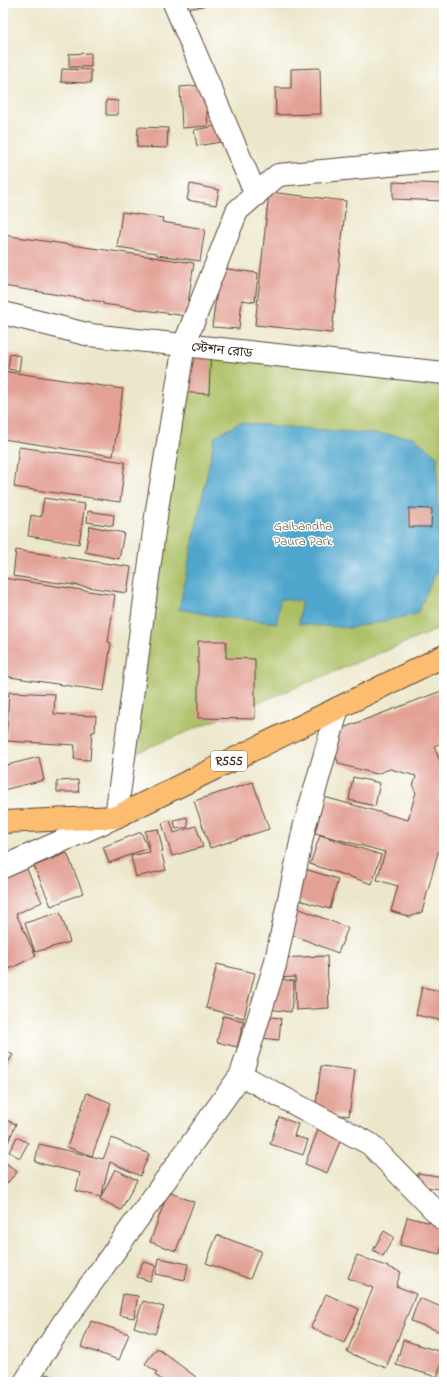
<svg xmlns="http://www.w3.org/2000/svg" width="447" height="1385" font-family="'Indie Flower','Noto Sans Bengali',sans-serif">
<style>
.green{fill:#abbf63;stroke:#737440}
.water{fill:#4fa6cc;stroke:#456875}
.building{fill:#e3a195}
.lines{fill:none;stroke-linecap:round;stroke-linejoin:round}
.minor-casing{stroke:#564638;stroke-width:24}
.major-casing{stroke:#564638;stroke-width:24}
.minor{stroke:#fff;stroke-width:22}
.major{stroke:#fcbd6f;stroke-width:22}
.labels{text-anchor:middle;stroke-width:3;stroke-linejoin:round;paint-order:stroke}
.shield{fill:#fff;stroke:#766a62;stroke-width:1}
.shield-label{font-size:12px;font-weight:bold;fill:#3b2a1e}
.street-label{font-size:13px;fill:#3b2a1e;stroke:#fff}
.park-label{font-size:13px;fill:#625e36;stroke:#fff}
</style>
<rect width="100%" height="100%" fill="#fff"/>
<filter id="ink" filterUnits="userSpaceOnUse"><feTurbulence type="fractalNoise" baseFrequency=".025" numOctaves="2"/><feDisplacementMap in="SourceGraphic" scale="8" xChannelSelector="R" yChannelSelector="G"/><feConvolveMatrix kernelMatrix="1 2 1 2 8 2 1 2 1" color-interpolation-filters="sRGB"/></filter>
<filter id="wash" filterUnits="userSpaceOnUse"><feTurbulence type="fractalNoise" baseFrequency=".012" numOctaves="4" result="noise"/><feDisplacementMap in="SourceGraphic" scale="16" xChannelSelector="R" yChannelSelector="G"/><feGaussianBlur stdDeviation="0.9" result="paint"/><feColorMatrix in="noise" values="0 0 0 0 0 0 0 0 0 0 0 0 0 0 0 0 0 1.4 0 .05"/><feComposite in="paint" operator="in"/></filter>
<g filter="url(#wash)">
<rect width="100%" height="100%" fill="#ece7cb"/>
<path class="green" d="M187 349 444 381V627L130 755Z"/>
<path class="water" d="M240 423 413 437 437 456 440 564 417 614 350 628 299 624 301 601 280 599 277 623 220 617 179 609 215 436Z"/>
<g id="blocks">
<path class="building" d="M182 3H213V4L183 10Z
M91 53V67H69V54Z
M320 68 321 114 276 115 275 88H291V69Z
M62 69 91 70V83L61 82Z
M205 85 208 126 182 128 180 87Z
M106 100 118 101V115H106Z
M218 126 221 142 197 146 194 130Z
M138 127 168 128 167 148 137 147Z
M393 182 444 184V201L393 199Z
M190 184 219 190 216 205 187 200Z
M3 189 7 190 4 205H3Z
M269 192 346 201 332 333 255 325Z
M122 212 163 218 162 222 205 229 200 261 157 255V253L117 247Z
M3 235 194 263 186 316 103 304V302L3 286Z
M220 268 258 273 255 302 242 300 239 329 212 327Z
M179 347 211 349 209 394 177 392Z
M10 354 21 356 19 371 8 369Z
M3 371 123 389 113 456 3 439Z
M19 447 125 462 120 502 14 487Z
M44 498 85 504 79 544 28 536 31 515 41 517Z
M409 508 432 509 431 527H409Z
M88 511 114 515 113 526 87 522Z
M90 526 124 533 119 559 85 552Z
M16 550 131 567 127 593 13 576Z
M3 578 115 595 108 642 111 643 104 691 3 676Z
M198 641H226V658L255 659V719L198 718Z
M444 690V742L434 746 444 772V830L422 912 410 917 391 911 398 886 377 880 385 852 315 833 324 797 408 820 416 792 413 787 416 776 390 769 376 774 339 764 327 734Z
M9 692 55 694 54 714 96 716 95 732H92L90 760 74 759 75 745 6 741Z
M39 757 44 780 3 790V766Z
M353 777 380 783 375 806 349 800Z
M78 780 79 792H57V781Z
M253 782 269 829 210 848 194 801Z
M187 817 188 827 176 829 174 820Z
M170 820 174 833 196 826 203 847 172 856 162 823Z
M158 829 163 851H161L166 870 136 877 131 856 150 852 145 831Z
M141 832 148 848 109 863 103 847Z
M320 835 381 855 372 884 310 864Z
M67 853 83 893 51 906 34 866Z
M25 865 42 902 16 914 36 956 3 972V875Z
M301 868 338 879 330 909 292 898Z
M295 907 348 928 338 953 285 932Z
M60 912 70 942 35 952 25 923Z
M327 956 329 1008 296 1010 295 977 279 978 278 958Z
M217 964 255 973 244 1018 206 1008Z
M272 978 294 981 291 1012 268 1009Z
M422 987 444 992V1021L416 1015Z
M223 1016 244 1021 237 1047 217 1042Z
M262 1016 281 1018 279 1040 260 1038Z
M3 1049 13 1055 3 1070Z
M321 1066 355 1070 349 1116 315 1112Z
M87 1093 111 1103 92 1156 67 1147Z
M279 1117 298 1124 294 1136 308 1140 303 1155 270 1144Z
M3 1119 16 1124 8 1143 3 1141Z
M320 1125 343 1134 327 1173 305 1164Z
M17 1137 28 1143 20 1158 9 1152Z
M112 1138 149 1154 140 1176 110 1162 101 1197 115 1169 137 1180 121 1210 100 1199 101 1197 76 1191 80 1173 35 1162 39 1144 103 1159Z
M6 1163 17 1172 3 1188V1167Z
M418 1173 444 1177V1190L416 1185Z
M168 1192 194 1202 176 1251 150 1242Z
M407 1217 444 1226V1236L440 1254 400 1245Z
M384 1231 394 1237 383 1256 373 1250Z
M217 1235 261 1251 250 1279 206 1263Z
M357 1255 401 1272 396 1286 416 1294 386 1368 347 1352 373 1288 348 1278Z
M159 1258 188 1264 185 1280 156 1274Z
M143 1261 156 1266 150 1281 137 1277Z
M123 1294 138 1296 134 1318 119 1315Z
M326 1294 359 1309 344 1343 311 1327Z
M419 1298 444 1308V1333L411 1321Z
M143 1301 164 1307 155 1334 134 1327Z
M91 1321 129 1334 119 1360 81 1347Z
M403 1340 444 1353 437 1377 396 1365Z
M157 1348 196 1377 193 1382H165L155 1375 157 1372 145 1364Z
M46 1374 69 1382H43Z"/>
</g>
</g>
<g filter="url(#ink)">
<use href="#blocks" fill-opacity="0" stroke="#564638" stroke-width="1"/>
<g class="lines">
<defs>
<path id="minor" d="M174 3 256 195
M3 313 90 335 444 373
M3 867 116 817 157 509 184 345 237 211 278 175 444 160
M241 1075 319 1117 370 1144 444 1220
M25 1382 65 1320 241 1075 275 965 304 828 338 708"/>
<path id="major" d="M3 822 116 817 444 656"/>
</defs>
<use href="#minor" class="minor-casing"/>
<use href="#major" class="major-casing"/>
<use href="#minor" class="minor"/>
<use href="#major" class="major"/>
</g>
</g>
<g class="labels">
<rect class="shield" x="211" y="751" width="36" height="20" rx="3"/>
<g class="shield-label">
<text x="229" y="765">R555</text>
</g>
<g class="street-label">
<text transform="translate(222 349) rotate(6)" y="5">স্টেশন রোড</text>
</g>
<g class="park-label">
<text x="303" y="530">Gaibandha<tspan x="303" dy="15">Paura Park</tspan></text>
</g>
</g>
<rect width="447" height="1385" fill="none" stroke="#fff" stroke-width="16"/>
</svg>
